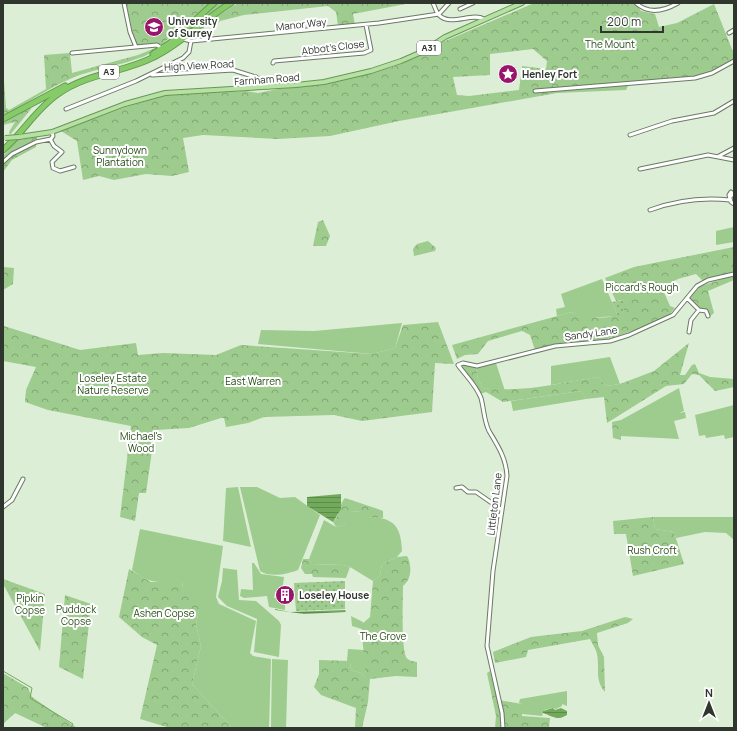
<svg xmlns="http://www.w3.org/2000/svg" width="737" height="731" font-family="Manrope,sans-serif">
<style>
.grass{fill:#9ecb8e}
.forest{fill:url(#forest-crowns);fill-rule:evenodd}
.garden{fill:url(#garden-dots)}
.water{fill:url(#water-rules)}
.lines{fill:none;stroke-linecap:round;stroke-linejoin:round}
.stream{stroke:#72aa5c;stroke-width:1}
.minor-casing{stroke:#6b7a65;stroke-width:5}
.major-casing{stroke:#679853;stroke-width:6}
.highway-casing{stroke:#679853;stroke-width:7}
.minor{stroke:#fff;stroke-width:3}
.major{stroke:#b6e0a4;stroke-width:4}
.highway{stroke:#85cc68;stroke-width:5}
.major-bridge-casing{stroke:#679853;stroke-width:6;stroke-linecap:butt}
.major-bridge{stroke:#b6e0a4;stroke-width:4}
.labels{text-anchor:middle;stroke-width:4;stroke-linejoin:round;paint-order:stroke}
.shield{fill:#fff;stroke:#6d726c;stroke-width:1}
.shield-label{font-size:9px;font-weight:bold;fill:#2f362d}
.poi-label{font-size:10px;font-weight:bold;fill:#2f362d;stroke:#fff;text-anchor:start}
.street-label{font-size:10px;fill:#2f362d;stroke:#fff}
.park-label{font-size:10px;fill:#264b16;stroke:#fff}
</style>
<defs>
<pattern id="forest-crowns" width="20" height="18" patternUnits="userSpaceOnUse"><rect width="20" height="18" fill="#9ecb8e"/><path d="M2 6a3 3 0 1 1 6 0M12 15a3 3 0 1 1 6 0" fill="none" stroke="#81a674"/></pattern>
<pattern id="garden-dots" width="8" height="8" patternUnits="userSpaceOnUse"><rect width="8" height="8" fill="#9ecb8e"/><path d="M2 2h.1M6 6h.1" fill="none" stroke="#81a674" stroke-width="1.8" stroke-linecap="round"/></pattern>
<pattern id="water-rules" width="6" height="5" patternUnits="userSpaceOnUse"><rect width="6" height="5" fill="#72aa5c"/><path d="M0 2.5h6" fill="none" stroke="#5e8b4c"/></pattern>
</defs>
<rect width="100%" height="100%" fill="#ddeed7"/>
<path class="grass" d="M734 227V242L716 245V231Z
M602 279 618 316 585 318 572 312 557 316 556 309 565 307 561 294Z
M402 323 395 348 372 354 258 344 261 330 314 331Z
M610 357 620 384 606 386 598 377 551 385V366Z
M496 363 505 391 483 388 478 379 476 367Z
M679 388 684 411 679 413 685 412 686 418 674 421 679 439 621 436V420Z
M581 391 586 399 513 411 511 401Z
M734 405V437L725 439 724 435 706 438 705 435 699 436 695 415Z
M238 487 251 547 223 541 226 488Z
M240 487H257L280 498 295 497 320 515 298 570C288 574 270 578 260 571Z
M350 511 362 512V517C390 517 401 521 402 551L397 557 382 564 380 575 373 581 350 567 343 565 312 564 309 559 324 520 336 527 344 525Z
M653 517H734V540L726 533 705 532 676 538 674 532 655 529Z
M140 529 223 546 216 597 219 604 256 621 250 653 253 656 271 659 269 728H232L192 684 201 646 196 625 199 610 183 588 182 582C159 582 151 585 132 570Z
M252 563H254L261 574 284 577 282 592H275L274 598 285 599V610L269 607 267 596 244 598 240 596 241 589 253 590Z
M223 568 237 570 239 600 256 601 279 621 281 625 279 657 254 652 257 619 227 606 218 597 222 581Z
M351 616 363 622 362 629 352 626Z
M348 649 364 650 366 657 365 677 361 673 351 670 350 662 347 661Z
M272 659 288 660 286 728H271Z
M567 691V706L562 704V706L556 709 553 708 544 710 542 716 522 714V704L519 703 520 699Z"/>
<path class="forest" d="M126 3H210L162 44 137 46 134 39Z
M217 3H227L211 13 191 30 189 28Z
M238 3H411L353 14 355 25 338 26 336 12 328 6 244 15 220 21 217 25 204 27V29L200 27Z
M534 3H635L641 11 655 14 659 27 677 23 714 4 734 54V61L710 73 690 77 629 84 626 90 557 93 399 121 330 136 278 139 203 135 183 138 189 172 172 176 146 174 114 180 99 176 83 180 77 141 61 131 126 107 167 95 246 91 258 93 278 89 325 84 393 67 424 54 443 42ZM533 49 547 61 546 69 522 66 519 90 469 96 457 95 453 77 490 75V54Z
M158 47C152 58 107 67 93 71 61 79 31 101 3 117V67L6 108 9 110 46 89 44 55 70 53 72 73 138 55Z
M30 107 31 109 10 135 9 132 15 122 3 125V121Z
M37 137 36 147 12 160 3 172V156L17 140Z
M323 220 330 236 326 246H313L318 222Z
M428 241 436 248 435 251 414 256 413 249 417 244Z
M734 247V272L703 281 696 274 678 279 664 286 663 290 670 306 675 308 670 314 648 326 610 338 599 341 559 344 535 350 530 335 522 331 488 341 478 354 465 355 457 359 452 345 572 312C587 318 611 321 624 311V300L616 301 605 278 634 267Z
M3 267 14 268 13 284 3 290Z
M734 275V280L708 291 714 313 710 316 708 311 698 307 688 298 698 287Z
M438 322 454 364 435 363 432 412 362 421 334 415 264 417 248 423 226 427 224 418H221L189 428 155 430 146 493H139L135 521 120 517 131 426 48 410 25 402 26 390 36 367 3 361 4 326 80 350 136 343 138 355 163 353 216 355 241 345 372 354 395 348 403 325Z
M689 343 680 375H685L692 365 695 364 699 373 710 377 734 379V387L715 391 699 375 692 374 684 384 666 386 607 423 604 397 586 399 581 391 503 402 486 392 480 394 476 384 459 366 462 364 476 367 478 379 483 388C522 393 560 383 598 377L606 386 620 384 654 371Z
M621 420V440L613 438 612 422Z
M345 498 378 509 383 511V518L361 517V512L351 511 344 525 336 527 333 522C341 514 339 504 345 498Z
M653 517 655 529 674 532 684 564 633 576 626 534H614L613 521Z
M407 556C412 565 412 579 403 586 403 601 401 645 406 657 408 661 413 661 417 662V677L396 676 370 679 368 702 362 728H355L356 708 321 695 314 687 319 674V660L350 661 351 670 361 673 365 677C366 657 361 642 362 624L370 617 373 581 380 575 382 564 397 557Z
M303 559H309L312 564 343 565 350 567 346 578 313 577 312 574H305L301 568Z
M129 569 151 582H182L183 588 195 593 199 610 196 625 201 646 192 684 232 728H170L140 719 157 645 142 637 119 617Z
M3 579 45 594 40 651 3 584Z
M65 595 91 604 83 679 59 667Z
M625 617 633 619 628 623 597 633 598 645 604 657 605 692C594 679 600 668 597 654 596 649 592 643 590 639L528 650 526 657 495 663 493 652 531 637 582 631Z
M490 671 500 711 501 728H495L496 716 487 673Z
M3 673 28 688 32 697 77 728H47L15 713 3 724Z
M499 700 522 704V716L550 718 549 728H503Z"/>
<path class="garden" d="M624 300V311L618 316 612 302Z
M345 581V609L296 611 294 583Z"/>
<path class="water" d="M341 494V509L333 522 307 506V497Z
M275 609 290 612 345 610 346 612 304 614 275 610Z
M553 708 555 710 561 708 567 711V715C557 721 552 716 543 713V711Z"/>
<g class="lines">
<path class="stream" d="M166 35 172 30
M3 671 32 688 30 698 73 724 71 728
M359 697H360
M362 700H363"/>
<defs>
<path id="minor" d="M124 3 130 32 136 47
M433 3C435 7 436 12 439 15 450 27 472 12 484 19
M636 3C649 15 664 11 678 3
M460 9 473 3
M729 33 734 30
M183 39 191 41 379 23 439 14 449 3
M72 53 157 45 163 49
M273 63 274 61 364 53 371 50 366 25
M152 75 233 70 256 77 268 87
M535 91 695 78 712 73 734 61
M66 109 136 81 183 58 189 52 191 41
M630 135 672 121 714 113 734 101
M50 139 54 146 62 152 52 162 53 168 60 171 74 167
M719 156 734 148
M3 162 12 154 36 142 51 139 53 136 52 132
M640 169 708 155 734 160
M731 196 733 194 731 192 729 195 731 202 734 204
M650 210C677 200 702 197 730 200
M687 298 699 310 706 311 708 316
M689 332 691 320 699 310
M456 488 462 487 468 492H476L502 510
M3 507 12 500 23 479
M491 517 501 515
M503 728 502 713 487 646 493 571 507 476C506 458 498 446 489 431 484 421 484 409 481 398 476 385 466 376 458 365L463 363 477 366 555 346 610 341 629 335 673 315 697 286 708 280 734 274"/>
<path id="major" d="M19 137 52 132 125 104 165 93 296 85 324 82 371 71 401 61 424 51 445 37 522 3"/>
<path id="highway" d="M153 54 170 43 214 3
M3 119 65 86
M3 150C23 133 35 110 58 94 87 73 123 73 154 57 183 43 204 19 231 3"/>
</defs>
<use href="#minor" class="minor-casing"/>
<use href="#major" class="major-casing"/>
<use href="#highway" class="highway-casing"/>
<use href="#minor" class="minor"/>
<use href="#major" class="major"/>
<use href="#highway" class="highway"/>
<defs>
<path id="major-bridge" d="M5 138 19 137"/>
</defs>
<use href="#major-bridge" class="major-bridge-casing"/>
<use href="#major-bridge" class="major-bridge"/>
</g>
<defs>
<symbol id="university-disc" viewBox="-11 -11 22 22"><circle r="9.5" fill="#99156b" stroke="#fff"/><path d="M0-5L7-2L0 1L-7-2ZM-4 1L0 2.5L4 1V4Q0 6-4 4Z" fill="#fff"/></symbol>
<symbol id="sight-disc" viewBox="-11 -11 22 22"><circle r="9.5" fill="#99156b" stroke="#fff"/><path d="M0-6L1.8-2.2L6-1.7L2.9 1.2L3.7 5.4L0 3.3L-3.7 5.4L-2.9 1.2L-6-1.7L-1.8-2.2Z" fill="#fff"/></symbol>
<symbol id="building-disc" viewBox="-11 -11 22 22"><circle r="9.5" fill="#99156b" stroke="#fff"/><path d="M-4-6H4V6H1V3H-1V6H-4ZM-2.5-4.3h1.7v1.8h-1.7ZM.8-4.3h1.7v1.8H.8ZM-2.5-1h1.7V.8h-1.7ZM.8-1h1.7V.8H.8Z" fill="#fff"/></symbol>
</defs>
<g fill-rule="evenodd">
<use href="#university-disc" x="143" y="16" width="22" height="22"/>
<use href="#sight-disc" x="497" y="63" width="22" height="22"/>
<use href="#building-disc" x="274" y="584" width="22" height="22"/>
</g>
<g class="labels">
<g class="shield">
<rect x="417" y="41" width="24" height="14" rx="3"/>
<rect x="99" y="65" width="20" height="14" rx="3"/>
</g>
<g class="shield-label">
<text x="429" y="51">A31</text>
<text x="109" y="75">A3</text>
</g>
<g class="poi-label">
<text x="168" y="25">University<tspan x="168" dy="12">of Surrey</tspan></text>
<text x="522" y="78">Henley Fort</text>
<text x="299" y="599">Loseley House</text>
</g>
<g class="street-label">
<text transform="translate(301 24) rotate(-6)" y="4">Manor Way</text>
<text transform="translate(333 47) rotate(-7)" y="4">Abbot's Close</text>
<text transform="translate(199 65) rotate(-3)" y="4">High View Road</text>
<text transform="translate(267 79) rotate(-4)" y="4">Farnham Road</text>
<text transform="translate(591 333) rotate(-8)" y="4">Sandy Lane</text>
<text transform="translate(494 504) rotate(-83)" y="4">Littleton Lane</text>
</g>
<g class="park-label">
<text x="610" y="48">The Mount</text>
<text x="120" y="154">Sunnydown<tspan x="120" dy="12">Plantation</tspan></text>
<text x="642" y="291">Piccard's Rough</text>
<text x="113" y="382">Loseley Estate<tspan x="113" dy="12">Nature Reserve</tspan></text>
<text x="253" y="385">East Warren</text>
<text x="141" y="440">Michael's<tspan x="141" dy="12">Wood</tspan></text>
<text x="652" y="554">Rush Croft</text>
<text x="30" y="602">Pipkin<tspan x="30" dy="12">Copse</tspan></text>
<text x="76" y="613">Puddock<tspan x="76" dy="12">Copse</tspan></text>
<text x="164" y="617">Ashen Copse</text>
<text x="383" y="640">The Grove</text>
</g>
</g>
<rect width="737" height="731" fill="none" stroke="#2f362d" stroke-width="8"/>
<g transform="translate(709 703)" stroke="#ffffff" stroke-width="3" paint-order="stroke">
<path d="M0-3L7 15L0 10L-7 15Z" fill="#2f362d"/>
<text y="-6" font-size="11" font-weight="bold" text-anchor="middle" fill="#2f362d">N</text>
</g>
<path d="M601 26v6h62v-6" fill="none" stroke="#2f362d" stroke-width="2"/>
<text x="607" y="26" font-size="12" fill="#2f362d" stroke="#ffffff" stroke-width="3" paint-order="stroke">200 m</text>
</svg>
